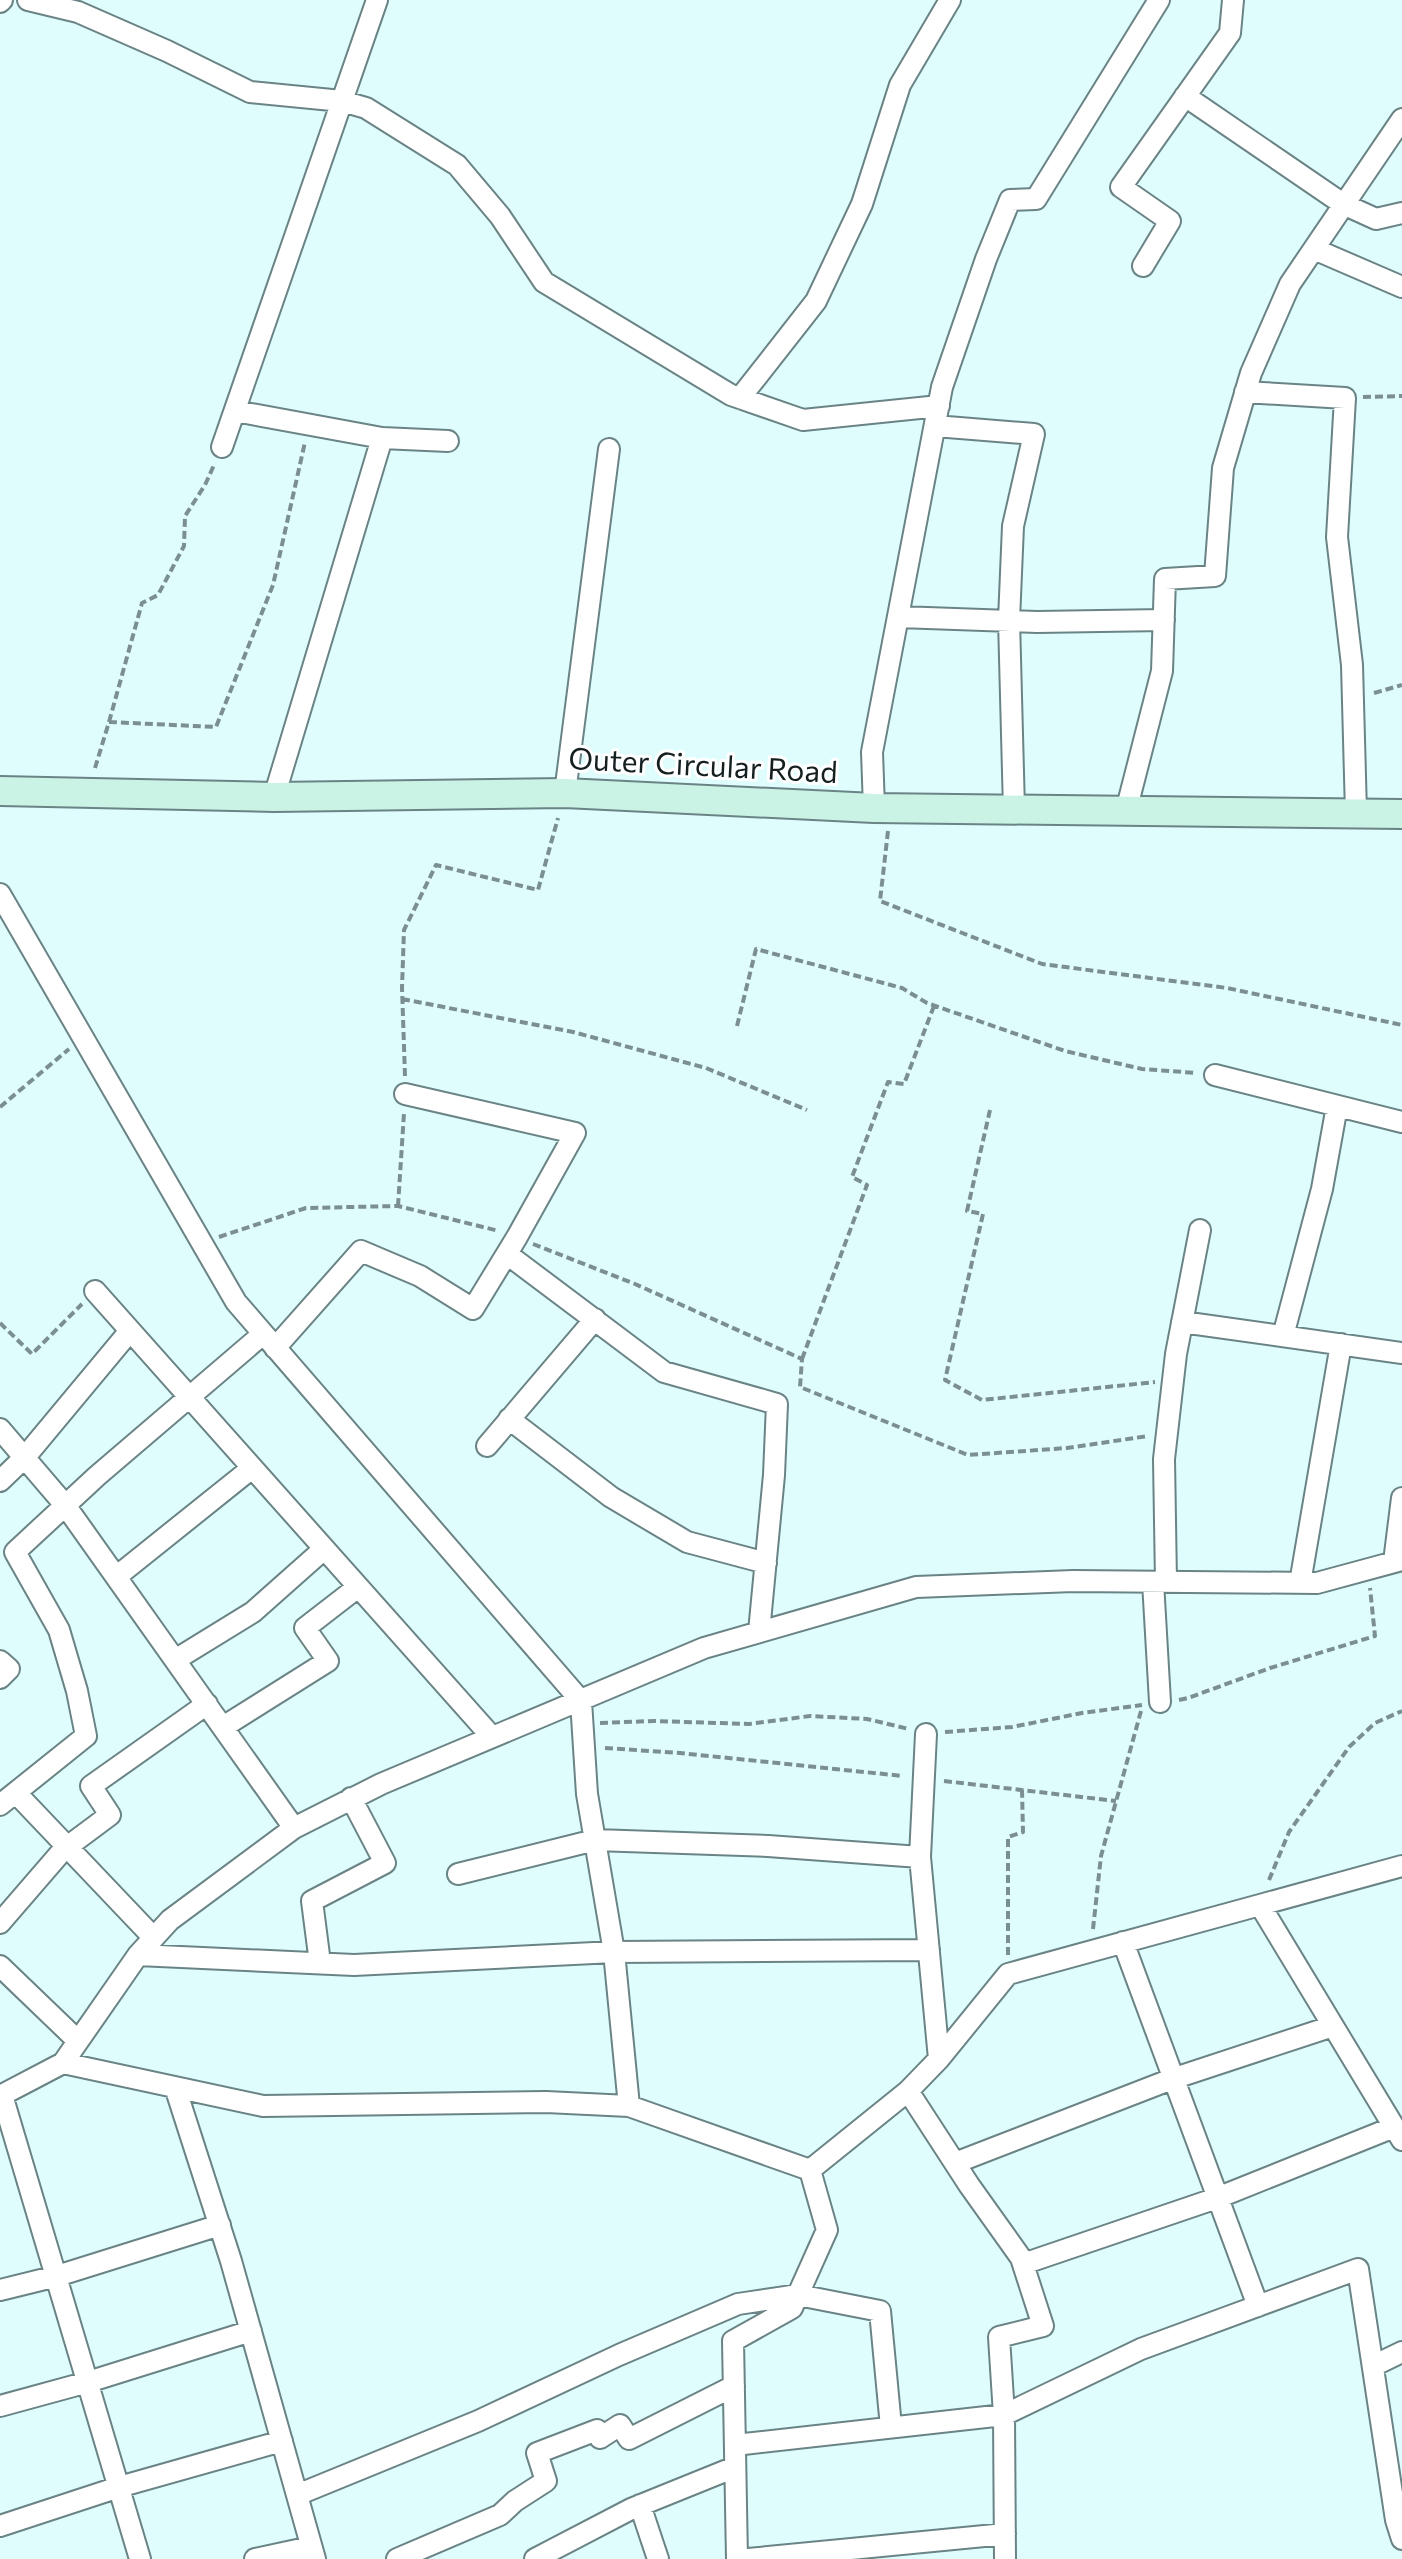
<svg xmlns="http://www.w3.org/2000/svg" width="1402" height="2559" font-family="Commissioner,sans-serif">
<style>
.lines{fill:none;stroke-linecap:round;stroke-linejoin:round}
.street-casing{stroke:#6a8385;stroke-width:24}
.secondary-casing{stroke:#6a8385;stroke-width:32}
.path{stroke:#7c8f90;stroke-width:4;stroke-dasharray:8 4;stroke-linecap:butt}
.street{stroke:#fff;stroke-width:20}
.secondary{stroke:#caf2e5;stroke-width:28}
.labels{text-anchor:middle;stroke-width:6;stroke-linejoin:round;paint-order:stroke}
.street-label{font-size:30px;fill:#151f20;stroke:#fff}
</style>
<rect width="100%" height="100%" fill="#e0fdfe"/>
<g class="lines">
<defs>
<path id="street" d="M28 0 78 12 167 51 250 92 342 101 366 108 457 165 500 216 544 282 731 395 803 420 939 406
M0 2 2 0
M1185 96 1343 204 1376 219 1402 213
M1314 249 1402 287
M1143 266 1170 221 1121 187 1230 33 1233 0
M1245 392 1345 398 1337 537 1352 665 1356 813
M740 398 816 301 862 204 900 85 950 0
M235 411 382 438 448 441
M935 426 1034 434 1013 526 1009 620 1014 810
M222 447 377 0
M899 617 1037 622 1164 620
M565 793 609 449
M274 797 382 438
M874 808 872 752 942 387 986 259 1010 200 1036 199 1159 0
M1126 811 1162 671 1165 579 1215 576 1223 468 1251 373 1290 284 1402 119
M0 894 236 1302 581 1701 587 1794 614 1952 629 2106
M1215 1075 1402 1122
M507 1254 664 1372 777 1404 774 1475 759 1632
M95 1291 492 1737
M1182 1322 1402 1353
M1283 1336 1322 1189 1337 1106
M275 1348 361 1251 420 1276 473 1309 517 1237 575 1133 405 1094
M509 1419 611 1497 687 1542 766 1563
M0 1429 65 1505 294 1828
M487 1446 595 1319
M0 1481 25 1457 129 1332
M1394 1562 1402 1498
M116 1577 252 1468
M1153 1582 1160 1702
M1166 1582 1164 1459 1176 1354 1200 1230
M1300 1583 1341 1344
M175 1660 253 1612 324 1549
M0 1661 9 1669 0 1678
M223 1727 328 1661 305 1628 358 1587
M16 1793 153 1937
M0 1805 86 1736 77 1691 59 1630 15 1552 97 1476 263 1334
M1402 1866 1260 1905 1402 2140
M458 1874 595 1840 768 1846 920 1857
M0 1923 63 1850 110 1815 91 1786 207 1704
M1123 1942 1258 2306
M138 1955 354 1965 614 1952 929 1950
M320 1963 312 1901 385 1863 351 1798
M0 1966 77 2040
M939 2059 1008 1974 1260 1905
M63 2063 263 2106 546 2102 629 2106 810 2170 908 2091 969 2185 1021 2258 1043 2326 999 2337 1004 2415 1005 2559
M175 2087 231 2261 315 2559
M908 2091 939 2059 920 1857 926 1734
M2 2095 140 2559
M0 2096 63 2063 138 1955 170 1920 294 1828 381 1784 704 1648 916 1587 1073 1581 1317 1583 1402 1560
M955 2163 1172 2079 1333 2026
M1023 2264 1217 2198 1394 2127
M0 2290 57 2276 220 2225
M1373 2366 1402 2352
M0 2406 88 2382 251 2331
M735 2445 1004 2415 1141 2349 1358 2269 1396 2520 1402 2539
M297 2495 478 2421 619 2355 738 2304 798 2295 880 2311 891 2427
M640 2505 658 2559
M0 2526 119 2487 282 2441
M255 2559 311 2547
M397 2559 500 2515 515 2501 546 2481 537 2453 597 2430 600 2438 620 2425 629 2439 734 2386
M535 2559 631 2509 735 2467
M737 2559 733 2341 792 2308 827 2230 810 2170
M748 2559 1005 2534"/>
<path id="secondary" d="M0 791 274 797 565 793 874 808 1402 814"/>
</defs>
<use href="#street" class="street-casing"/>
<use href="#secondary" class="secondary-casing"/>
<path class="path" d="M1363 397 1402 396
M1374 693 1402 685
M109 722 142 603 158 595 184 546 185 516 205 485 214 465
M95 768 109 722 216 727 273 585 305 442
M888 831 880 901 1042 964 1227 988 1402 1025
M402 999 573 1032 706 1068 807 1110
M737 1026 756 949 902 988 927 1003 1065 1051 1142 1069 1197 1073
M405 1076 402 988 404 930 436 865 538 890 558 818
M0 1107 69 1049
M990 1110 967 1211 983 1214 945 1380 982 1400 1155 1382
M398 1206 404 1113
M219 1237 306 1208 398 1206 499 1231
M533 1244 635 1284 802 1359 800 1387 968 1455 1067 1448 1148 1436
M0 1323 32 1354 82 1304
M802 1359 867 1185 852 1177 888 1082 904 1084 934 1006
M1179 1700 1188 1698 1270 1668 1375 1636 1370 1588
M600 1723 654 1721 749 1724 810 1716 867 1719 909 1729
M945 1732 1012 1727 1082 1713 1142 1705
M605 1748 680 1753 903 1776
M944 1781 1116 1801
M1269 1880 1289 1832 1349 1747 1375 1723 1402 1711
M1093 1929 1101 1856 1141 1711
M1008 1955V1837L1023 1832 1022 1790"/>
<use href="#street" class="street"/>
<use href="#secondary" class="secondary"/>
</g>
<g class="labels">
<g class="street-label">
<text transform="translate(703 766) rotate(3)" y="10">Outer Circular Road</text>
</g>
</g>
</svg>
